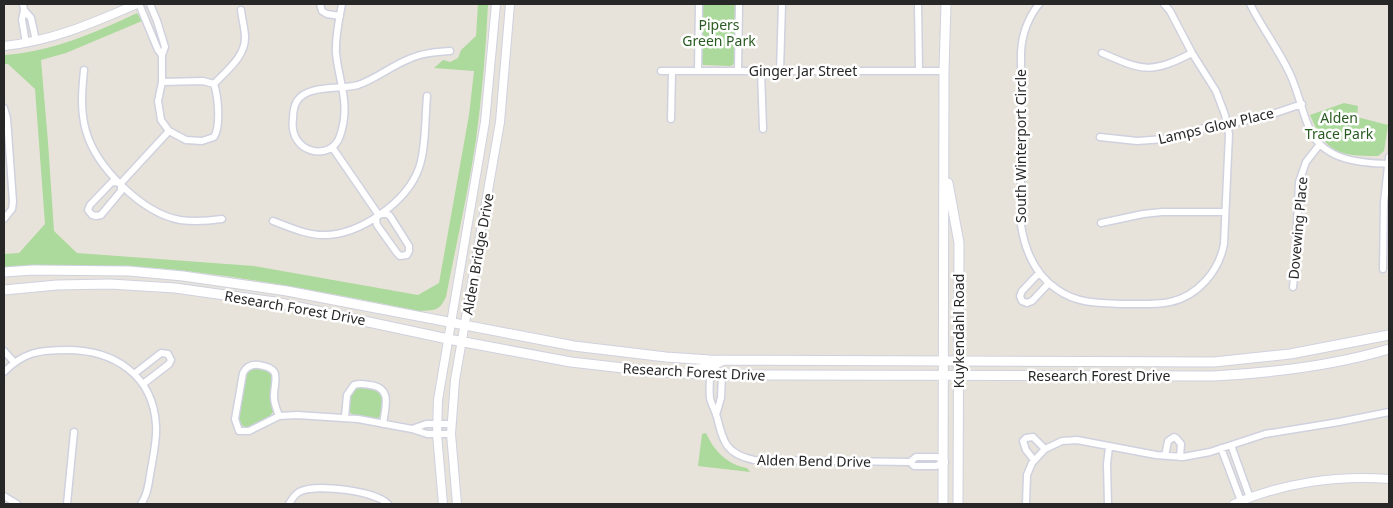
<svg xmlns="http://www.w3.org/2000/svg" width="1393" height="508" font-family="'Noto Sans',sans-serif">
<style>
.green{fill:#acd99c}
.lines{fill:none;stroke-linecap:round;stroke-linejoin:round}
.minor-casing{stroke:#cfd1de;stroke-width:9}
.tertiary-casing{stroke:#cfd1de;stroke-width:10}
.secondary-casing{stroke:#cfd1de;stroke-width:11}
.minor{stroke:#fff;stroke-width:6}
.tertiary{stroke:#fff;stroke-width:8}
.secondary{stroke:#fff;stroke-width:9}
.labels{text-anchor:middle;stroke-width:5;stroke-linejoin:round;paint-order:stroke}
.park-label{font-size:14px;fill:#295a21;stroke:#fff}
.street-label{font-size:14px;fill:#272727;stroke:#fff}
</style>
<rect width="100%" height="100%" fill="#e8e3da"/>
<path class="green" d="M478 4H488C486 49 482 95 476 140 468 193 456 245 446 297 439 312 434 310 419 311 347 297 275 282 202 273 136 264 70 265 4 269V254L19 253 45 224 35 89 8 64H4V55C50 52 95 33 137 13L142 21 66 53 41 60 48 142 54 231 77 253 254 266 418 295 439 283 469 115 474 71 434 68 443 60 450 62 458 58 461 50 476 36Z
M702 4H736L735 63 731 66 703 65 701 61Z
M1344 103 1358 106 1357 117 1388 125 1384 151 1378 156C1338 156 1327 154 1310 115Z
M255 367 267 369 273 376 271 393 273 412 270 416 247 428 240 424 237 417 247 371Z
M360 386C365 387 371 387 376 389 385 392 385 417 376 419 372 420 367 418 364 417 358 416 354 416 349 412L350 394 355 387Z
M706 433C714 451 728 465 747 468L750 472 698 466 702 434Z"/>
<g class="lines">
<defs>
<path id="minor" d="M23 4 24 10 22 20 26 43
M139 4 158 50 162 55
M150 4 157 21 165 47 162 55V82L158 101 161 120 169 131 186 140 202 141 214 137C221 126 218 96 214 84
M320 4 322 11 327 14 340 16
M342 4C339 20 335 37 336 53 339 84 351 103 340 136 331 163 288 153 293 119 293 113 294 106 297 101 308 84 341 90 358 85 376 79 391 66 409 59 422 53 436 52 450 51
M918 4 919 71
M1039 4C1028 18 1022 34 1021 52V225C1025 251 1035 275 1058 290 1078 304 1100 303 1124 304 1139 304 1155 305 1170 302 1198 296 1219 271 1224 244L1229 134 1225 115 1216 91 1192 53 1170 11 1164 4
M1250 4C1262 28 1279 50 1290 74 1299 93 1302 114 1311 132 1326 161 1361 163 1389 164
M24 10 31 18 36 41
M1102 53C1143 71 1151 74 1192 53
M84 70C82 90 80 110 86 131 96 167 142 213 180 220 194 222 208 221 222 219
M661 71H944
M698 71 699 4
M738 71 739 4
M761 71 763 129
M780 71 782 4
M162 82 203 81 214 84
M214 84C226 71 245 57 245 38 245 29 242 19 241 10
M4 108 7 118 13 202 12 209 4 219
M671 119 672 71
M1100 137 1137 141 1165 139 1208 127 1261 118 1302 104
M332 147 378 214
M112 182 121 183V191L101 215 96 216 92 215 88 210 90 205Z
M121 183 169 131
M378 214H387L390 216 409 246V251L407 255 400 256 397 253 377 225 376 220Z
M273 221C289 227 306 235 324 235 360 235 407 202 419 168 426 148 425 118 427 96
M1101 223 1143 214 1162 212H1225
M1383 269 1384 202 1389 157
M1039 273 1022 291 1020 296 1022 301 1027 303 1032 301 1049 283
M1293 287 1295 268 1299 182 1306 162 1320 144
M4 351 14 362
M4 372C24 352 39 350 67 350 114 350 153 375 156 425 157 438 154 451 152 464 149 477 149 493 141 504
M134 374 161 353 168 354 171 360 169 364 143 384
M710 375C710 382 709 391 710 398 711 404 715 410 717 417 723 442 726 454 754 460L910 462 914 466H936L945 462
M716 415 721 398 722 375
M279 416C277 410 274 404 274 397 274 379 283 369 259 365 251 364 246 367 243 373L235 419 239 431H249L279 416 297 415 358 419 412 429 427 434H451
M345 417 347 395 354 385C359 383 364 384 370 385 393 388 385 407 383 424
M412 429 426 424H452
M1231 445 1250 498
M1221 448 1241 501
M1165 456 1168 441 1174 437 1176 438 1181 444 1180 457
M1034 460 1026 450 1023 441 1026 438 1033 437 1045 449
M910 462 916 457H937L945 462
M4 496 17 504
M67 504 74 432
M289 504C292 499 294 495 299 492 316 483 375 491 388 504
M1026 504 1027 475 1032 463 1045 449 1062 441 1077 440 1156 455 1183 457 1210 452 1265 434 1339 422 1389 412
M1108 504 1107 464 1109 447"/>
<path id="tertiary" d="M4 46C52 41 93 23 137 4
M443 504 437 434 438 400 485 122 496 4
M457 504 451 434 455 380 500 122 510 4
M1234 504C1282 483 1337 475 1389 479"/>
<path id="secondary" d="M948 183 959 243 958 504
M4 272 33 270 129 271 183 276 287 291 574 346 666 357 710 360 1214 362 1290 354 1389 335
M4 290 57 285 110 284 175 288 275 302 448 339 571 362 658 372 722 375 1213 376C1271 373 1332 366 1389 349
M696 369 709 368 723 360
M943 504 944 71 946 4"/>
</defs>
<use href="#minor" class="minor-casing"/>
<use href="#tertiary" class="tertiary-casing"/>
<use href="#secondary" class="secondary-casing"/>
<use href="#minor" class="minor"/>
<use href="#tertiary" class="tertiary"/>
<use href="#secondary" class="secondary"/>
</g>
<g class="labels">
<g class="park-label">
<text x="719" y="30">Pipers<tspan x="719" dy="16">Green Park</tspan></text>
<text x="1339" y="123">Alden<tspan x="1339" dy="16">Trace Park</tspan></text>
</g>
<g class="street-label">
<text x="803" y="76">Ginger Jar Street</text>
<text transform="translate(1216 126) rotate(-13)" y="5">Lamps Glow Place</text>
<text transform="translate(1021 146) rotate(-90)" y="5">South Winterport Circle</text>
<text transform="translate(1298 228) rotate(-85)" y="5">Dovewing Place</text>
<text transform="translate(478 254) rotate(-80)" y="5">Alden Bridge Drive</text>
<text transform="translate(295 308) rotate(10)" y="5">Research Forest Drive</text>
<text transform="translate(959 331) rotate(-90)" y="5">Kuykendahl Road</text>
<text transform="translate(694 372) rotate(3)" y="5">Research Forest Drive</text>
<text x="1099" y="381">Research Forest Drive</text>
<text transform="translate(814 461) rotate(1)" y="5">Alden Bend Drive</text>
</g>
</g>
<rect width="1393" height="508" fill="none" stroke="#272727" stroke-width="10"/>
</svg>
